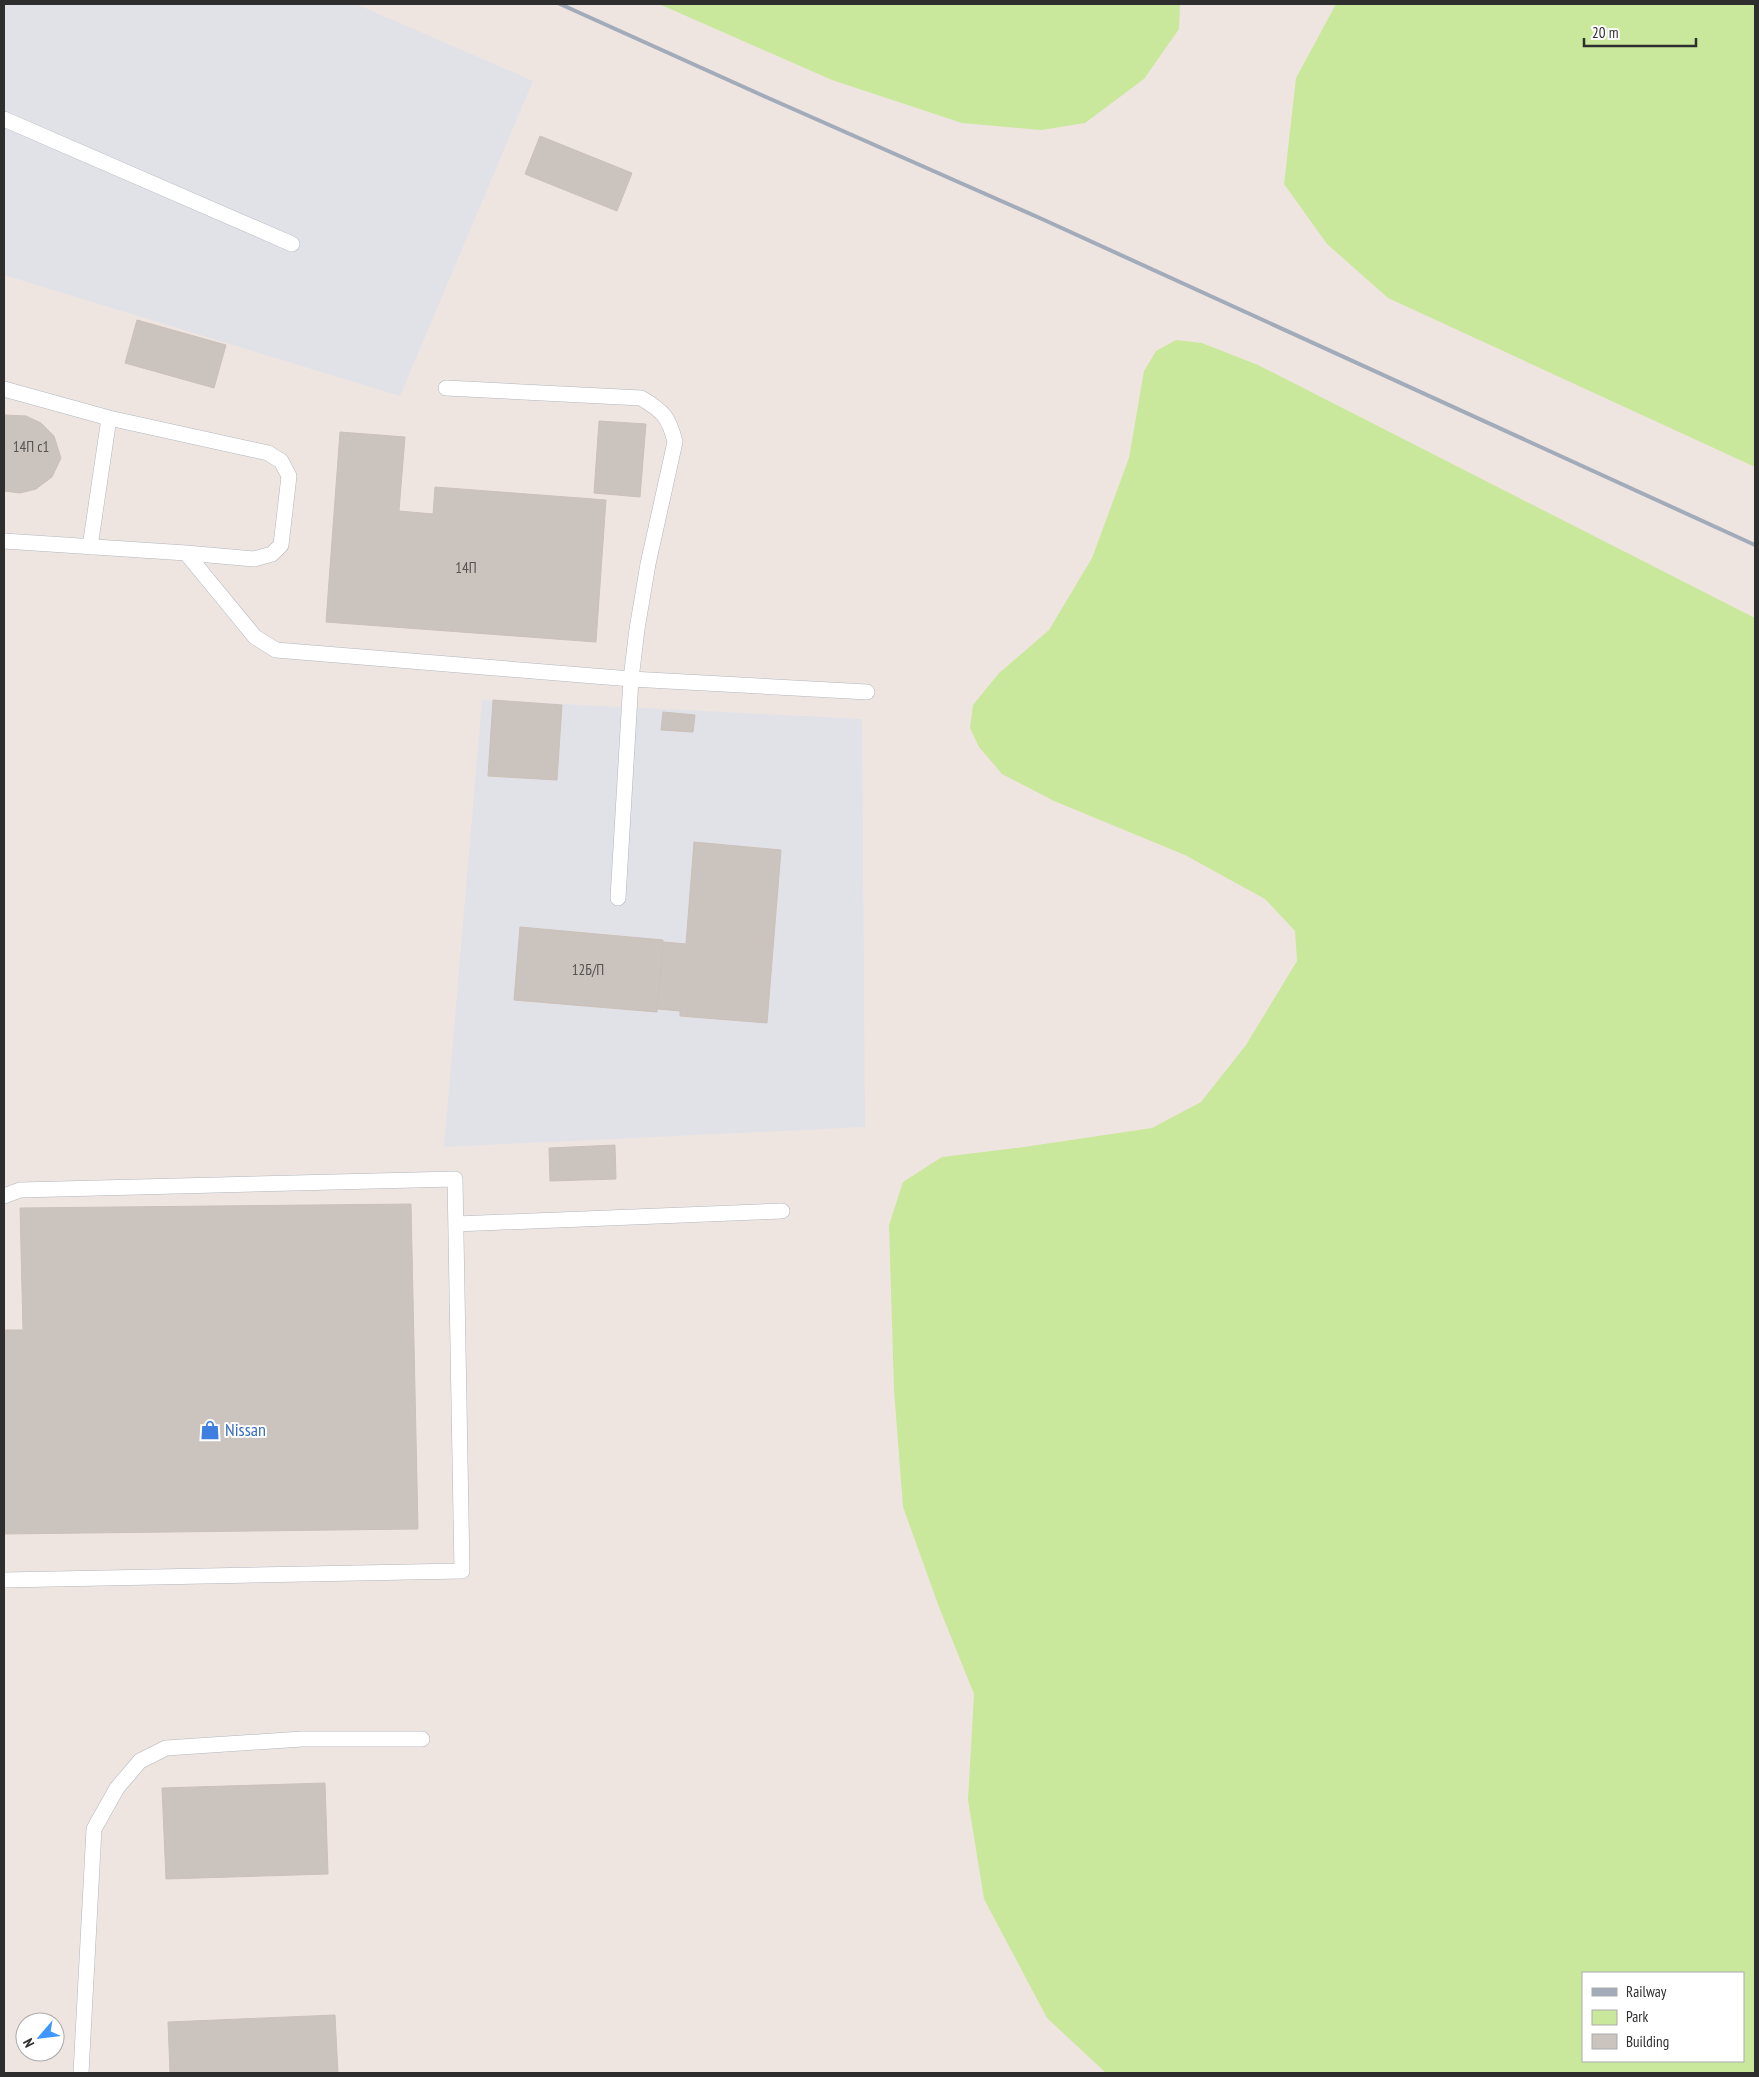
<svg xmlns="http://www.w3.org/2000/svg" width="1759" height="2077" font-family="'PT Sans Narrow',sans-serif">
<style>
.industrial{fill:#e1e1e8}
.green{fill:#cae89b;fill-rule:evenodd}
.building{fill:#cbc3be;stroke:#ccc0b9}
.lines{fill:none;stroke-linecap:round;stroke-linejoin:round}
.service-casing{stroke:#b0b6be;stroke-width:16}
.service{stroke:#fff;stroke-width:15}
.rail{stroke:#a2abb9;stroke-width:4}
.labels{text-anchor:middle;stroke-width:4;stroke-linejoin:round;paint-order:stroke}
.number-label{font-size:15px;fill:#555352}
.shop-label{font-size:18px;fill:#366cbe;stroke:#fff;text-anchor:start}
</style>
<rect width="100%" height="100%" fill="#efe5e0"/>
<path class="industrial" d="M4 4H356L533 81 400 396 4 275Z
M482 700 862 719 865 1127 444 1147Z"/>
<path class="green" d="M659 4H1180L1179 29 1144 79 1085 123 1041 130 962 123 832 80Z
M1336 4H1755V467L1388 298 1327 244 1284 184 1296 78Z
M1176 340 1202 343 1258 365 1755 618V2073H1106L1047 2018 984 1899 968 1800 974 1694 939 1607 903 1507 894 1390 889 1225 903 1182 942 1157 1024 1147 1152 1128 1201 1102 1246 1045 1297 961 1295 931 1265 899 1185 855 1054 801 1002 774 979 747 970 728 973 705 999 673 1049 630 1092 558 1129 458 1144 371 1156 351ZM1583 1973H1743V2061H1583Z"/>
<path class="building" d="M540 136 632 173 617 211 525 174Z
M137 320 226 345 214 388 125 363Z
M5 415 26 416 41 423 54 436 61 458 52 477 36 489 20 493 4 491Z
M599 421 646 424 640 497 594 493Z
M340 432 405 437 399 511 433 514 435 487 606 500 596 642 326 622Z
M493 700 562 705 557 780 488 776Z
M663 712 695 715 693 732 661 730Z
M694 842 781 850 767 1023 680 1016V1011L658 1009 663 942 686 944Z
M520 927 663 940 657 1012 514 1000Z
M615 1145 616 1179 550 1181 549 1148Z
M411 1204 418 1529 4 1534V1330H23L20 1208Z
M325 1783 328 1874 166 1879 162 1788Z
M335 2015 338 2073H170L168 2022Z"/>
<g class="lines">
<defs>
<path id="service" d="M4 119 292 244
M446 388 641 398C663 411 669 417 675 442L648 564 637 629 631 679 618 898
M4 389 109 418 268 453 281 461 289 476 281 545 272 554 254 559 186 553
M4 541 186 553 255 637 276 650 631 679 867 692
M90 547 109 418
M4 1196 20 1190 455 1179 462 1571 4 1580
M456 1224 782 1211
M81 2073 94 1829 117 1788 140 1761 166 1748 302 1739H422"/>
</defs>
<use href="#service" class="service-casing"/>
<use href="#service" class="service"/>
<path class="rail" d="M560 4 766 97 1042 219 1755 545"/>
</g>
<defs>
<symbol id="shop-bare" viewBox="-9 -9 18 18"><path d="M-5-2.5h2.3a2.7 3.5 0 0 1 5.4 0H5L5.5 6h-11ZM-1.5-2.5h3a1.5 2.3 0 0 0-3 0Z" fill="#3f7fe0" stroke="#fff" stroke-width="2.5" paint-order="stroke"/></symbol>
</defs>
<g fill-rule="evenodd">
<use href="#shop-bare" x="196" y="1416" width="28" height="28"/>
</g>
<g class="labels">
<g class="number-label">
<text x="31" y="452">14П с1</text>
<text x="466" y="573">14П</text>
<text x="588" y="975">12Б/П</text>
</g>
<g class="shop-label">
<text x="225" y="1436">Nissan</text>
</g>
</g>
<rect width="1759" height="2077" fill="none" stroke="#2e2e2e" stroke-width="10"/>
<rect x="1582" y="1972" width="162" height="90" fill="#ffffff" stroke="#ababab"/>
<rect x="1592" y="1988" width="25" height="8" fill="#a2abb9" stroke="#ababab"/>
<text x="1626" y="1997" font-size="15" fill="#2e2e2e">Railway</text>
<rect x="1592" y="2010" width="25" height="15" fill="#cae89b" stroke="#ababab"/>
<text x="1626" y="2022" font-size="15" fill="#2e2e2e">Park</text>
<rect x="1592" y="2034" width="25" height="15" fill="#cbc3be" stroke="#ababab"/>
<text x="1626" y="2047" font-size="15" fill="#2e2e2e">Building</text>
<g transform="translate(40 2037) rotate(242)"><circle r="24" fill="#ffffff" stroke="#ababab"/>
<path d="M0-4L9 19L0 12L-9 19Z" fill="#3e96ff"/>
<text y="-8" font-size="14" font-weight="bold" text-anchor="middle" fill="#2e2e2e">N</text>
</g>
<path d="M1584 38v8h112v-8" fill="none" stroke="#2e2e2e" stroke-width="2.5"/>
<text x="1592" y="38" font-size="15" fill="#2e2e2e" stroke="#ffffff" stroke-width="4" paint-order="stroke">20 m</text>
</svg>
